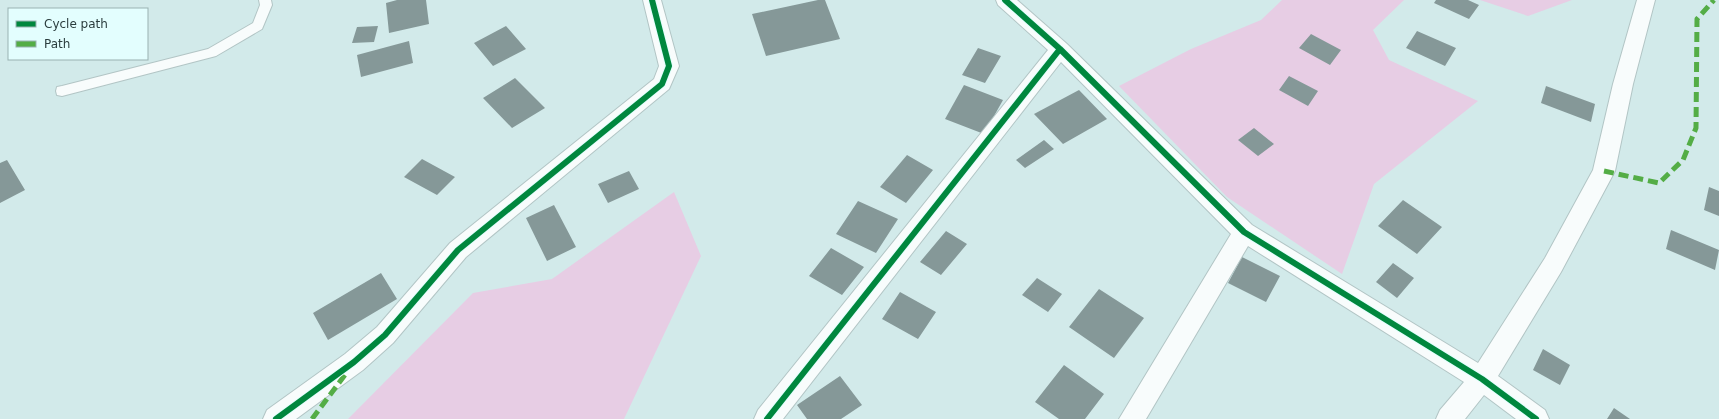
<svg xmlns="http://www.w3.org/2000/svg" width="1719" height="419" font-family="'DejaVu Sans',sans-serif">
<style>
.green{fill:#e7cde4}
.building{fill:#859898}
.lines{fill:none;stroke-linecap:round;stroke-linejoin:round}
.service-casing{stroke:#b2c5c5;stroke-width:2}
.minor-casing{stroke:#b2c5c5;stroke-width:2}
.service{fill:#f8fcfc;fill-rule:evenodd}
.minor{fill:#f8fcfc;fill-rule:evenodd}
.quiet{stroke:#54ad46;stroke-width:5;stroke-dasharray:10 5;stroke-linecap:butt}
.cycleway-casing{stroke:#e3fefe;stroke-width:8}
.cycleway{stroke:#00873e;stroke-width:6}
</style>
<rect width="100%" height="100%" fill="#d2eaea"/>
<path class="green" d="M1282 0H1404L1373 30 1389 60 1478 101 1374 184 1342 274 1227 197 1119 86 1191 49 1261 20Z
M1480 0H1572L1528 16Z
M674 192 701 256 624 419H348L473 293 552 279Z"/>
<path class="building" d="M397 0H426L429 24 389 33 386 3Z
M818 0H825L840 39 766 56 752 14Z
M1436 0H1468L1479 5 1469 19 1434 3Z
M378 26 374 42 352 43 357 27Z
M506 26 526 49 493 66 474 43Z
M1417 31 1456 48 1445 66 1406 48Z
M1311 34 1341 50 1330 65 1299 48Z
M409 41 413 63 361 77 357 55Z
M978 48 1001 56 985 83 962 75Z
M1289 76 1318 91 1308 106 1279 90Z
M515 78 545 108 512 128 483 98Z
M964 85 1003 100 984 134 945 119Z
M1546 86 1595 104 1591 122 1541 103Z
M1079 90 1107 119 1063 144 1034 114Z
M1254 128 1274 144 1258 156 1238 140Z
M1044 140 1054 149 1025 168 1016 160Z
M907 155 933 170 906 203 880 187Z
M422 159 455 177 437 195 404 177Z
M7 160 25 190 0 203V163Z
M629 171 639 189 608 203 598 184Z
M1709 187 1719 191V216L1704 210Z
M1403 200 1442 227 1417 254 1378 226Z
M858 201 898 219 876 253 836 234Z
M554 205 576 247 547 261 526 218Z
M1671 230 1719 250 1715 270 1666 249Z
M946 231 967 244 941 275 920 262Z
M831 248 864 267 842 295 809 276Z
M1242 257 1280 276 1266 302 1228 283Z
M1393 263 1414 278 1397 298 1376 282Z
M381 273 397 299 328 340 313 313Z
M1037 278 1062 294 1048 312 1022 295Z
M1099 289 1144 318 1114 358 1069 327Z
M900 292 936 312 918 339 882 319Z
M1543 349 1570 365 1560 385 1533 370Z
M1064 365 1104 394 1085 419H1059L1035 402Z
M840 376 862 405 841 419H807L797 405Z
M1614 408 1630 419H1607Z"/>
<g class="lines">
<defs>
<path id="service" d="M259 0H271L272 5 262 29 216 56 62 96 57 95 56 91 57 87 62 86 208 49 253 23 260 5Z"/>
<path id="minor" d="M643 0H661L679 66 669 89 466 257 393 343 363 370 296 419H263L267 410 345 354 377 327 450 243 654 79 659 66Z
M996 0H1017L1067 44 1252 225 1478 363 1545 258 1593 170 1613 84 1637 0H1655L1633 84 1615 171 1561 272 1498 376 1545 410 1549 419H1516L1484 395 1465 419H1436L1440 410 1464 382 1248 246 1146 419H1119L1231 234 1061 62 783 419H754L758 410 1048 50 998 5Z"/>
</defs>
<use href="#service" class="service-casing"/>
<use href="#minor" class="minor-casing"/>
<use href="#service" class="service"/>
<use href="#minor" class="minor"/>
<path class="quiet" d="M1604 171 1659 183 1683 160 1696 128 1697 19 1714 0
M312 419 347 372"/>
<defs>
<path id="cycleway" d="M1005 0 1060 49 1244 232 1482 379 1536 419
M276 419 354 362 385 335 458 250 662 84 669 66 652 0
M767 419 1060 49"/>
</defs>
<use href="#cycleway" class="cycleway-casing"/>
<use href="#cycleway" class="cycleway"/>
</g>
<rect x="8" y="8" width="140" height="52" fill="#e3fefe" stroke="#99b1b1"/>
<rect x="16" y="21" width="20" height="6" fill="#00873e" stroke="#99b1b1"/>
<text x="44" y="28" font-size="12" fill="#2b3d3e">Cycle path</text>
<rect x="16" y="41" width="20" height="6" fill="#54ad46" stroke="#99b1b1"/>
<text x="44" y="48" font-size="12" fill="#2b3d3e">Path</text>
</svg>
